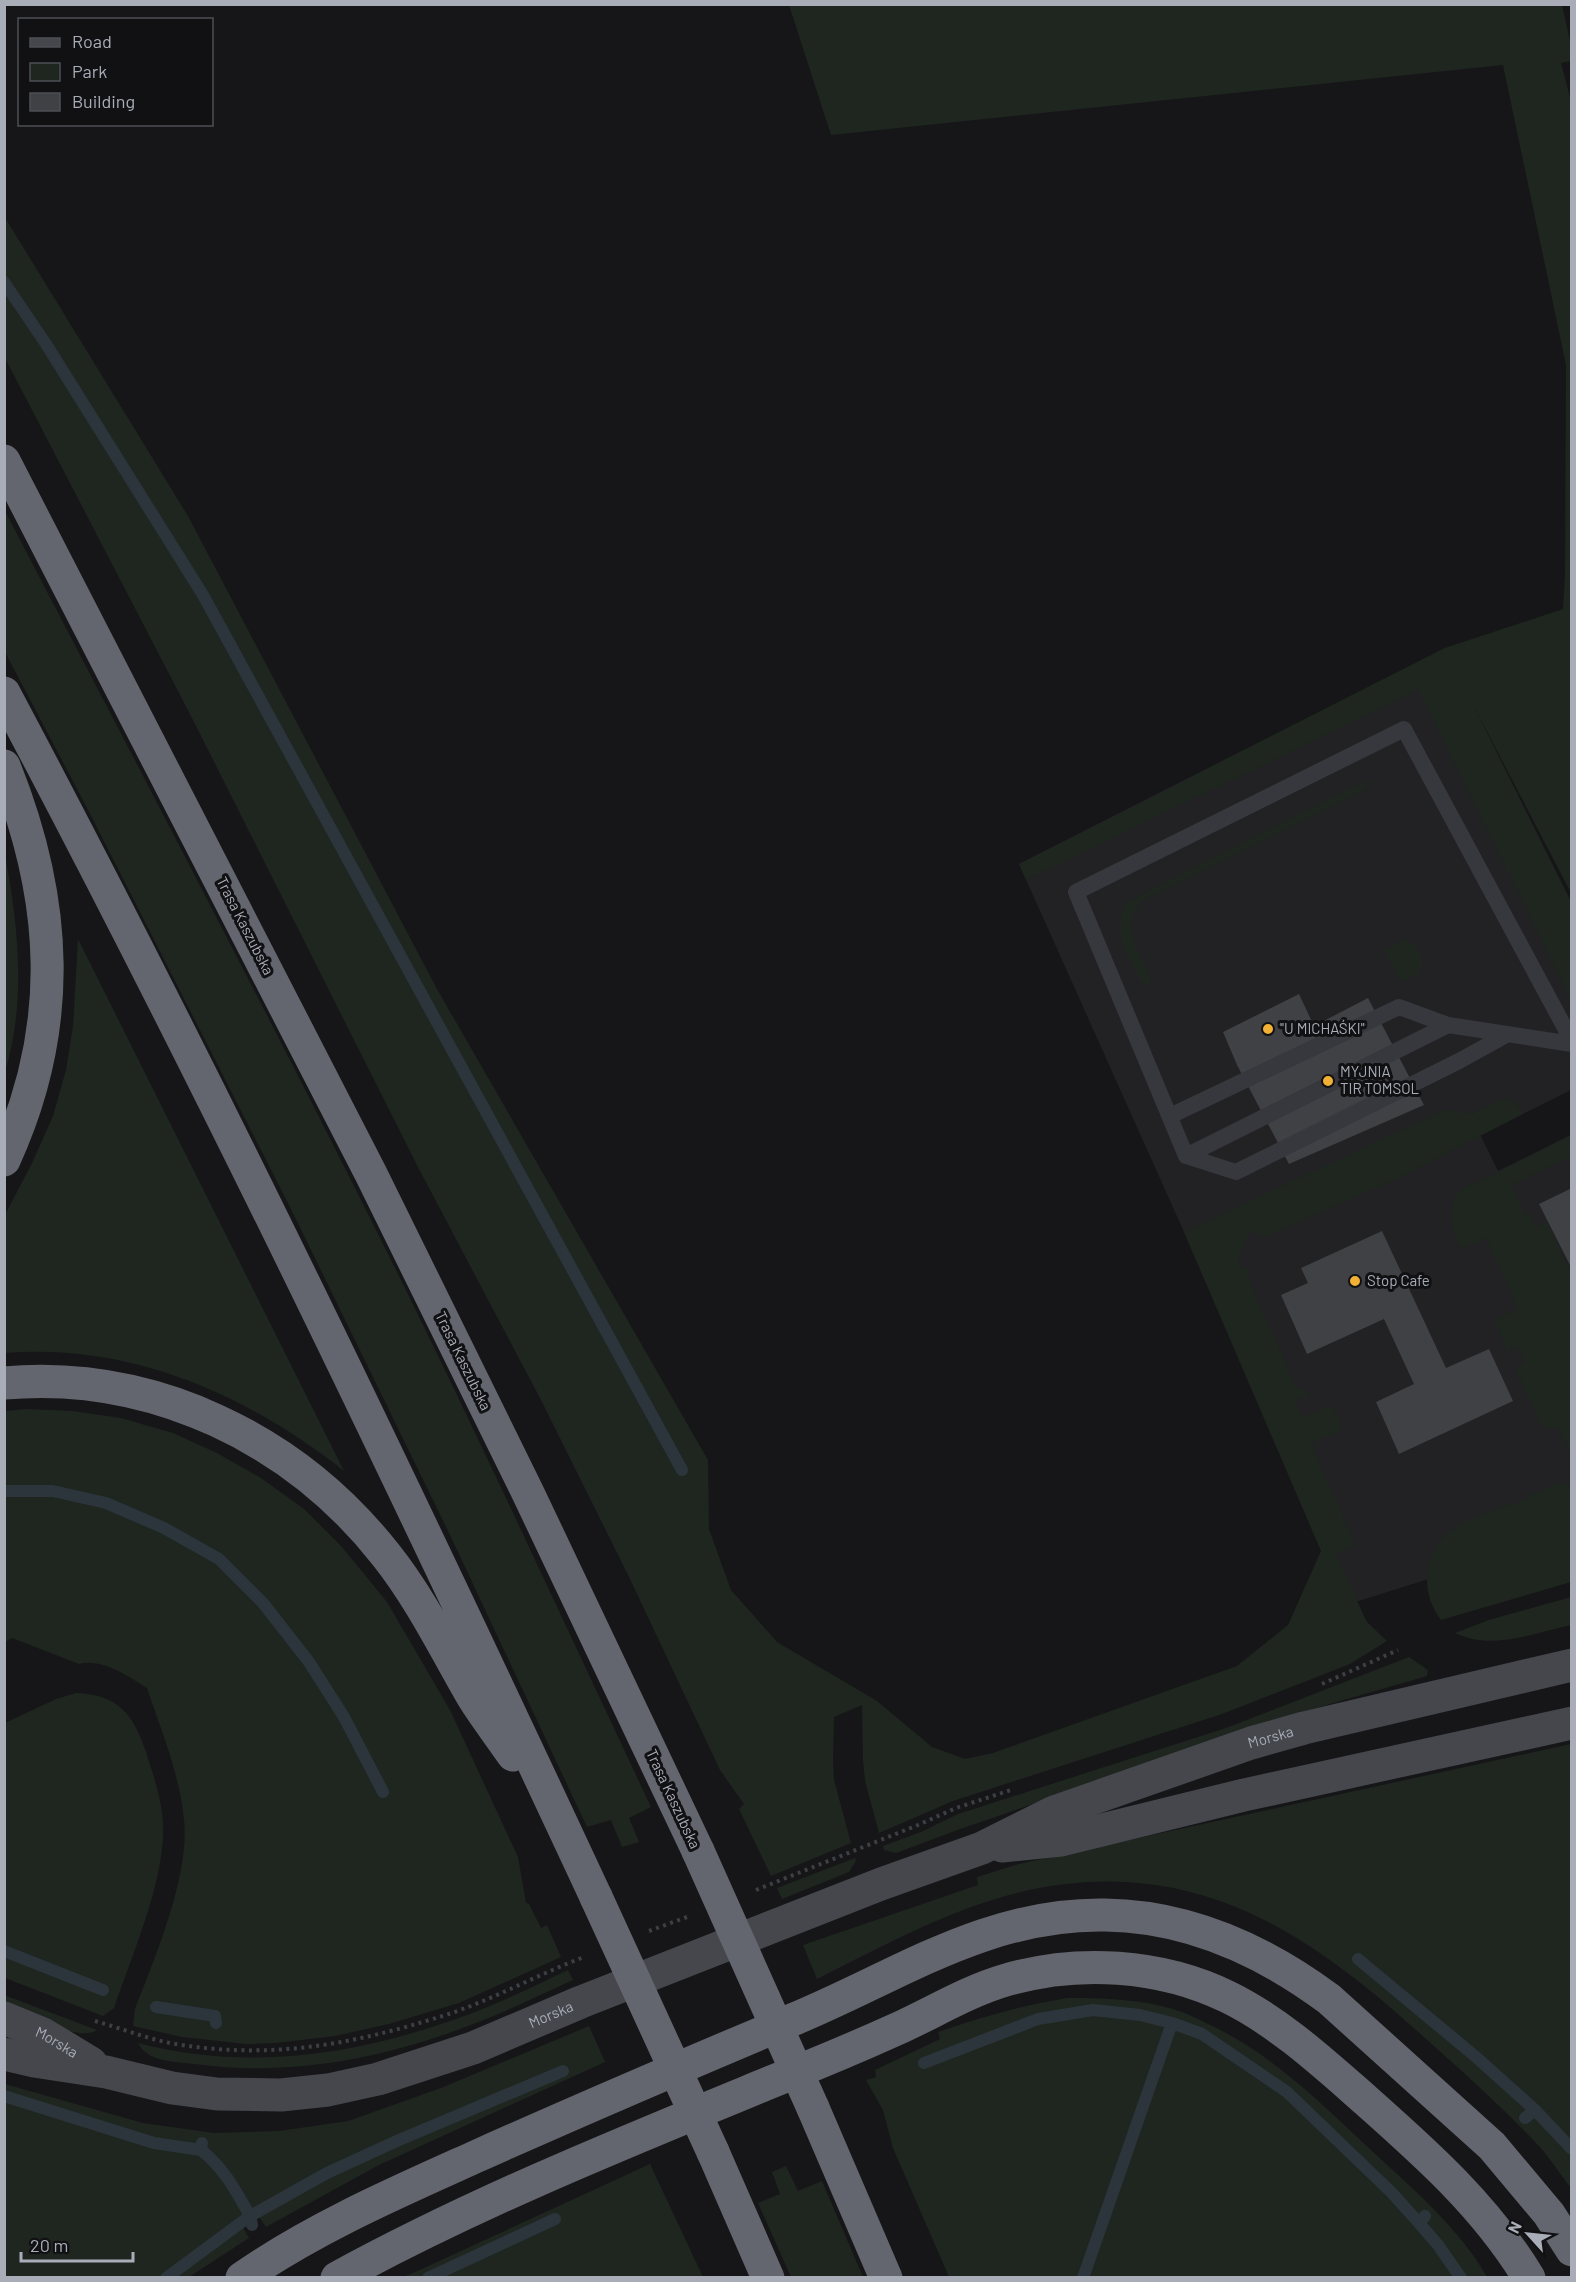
<svg xmlns="http://www.w3.org/2000/svg" width="1576" height="2282" font-family="Barlow,sans-serif">
<style>
.built{fill:#222225}
.green{fill:#1e261f}
.lines{fill:none;stroke-linecap:round;stroke-linejoin:round}
.stream{stroke:#2c353c;stroke-width:12}
.building{fill:#404145}
.path{stroke:#3d3f44;stroke-width:4;stroke-dasharray:3 4.5;stroke-linecap:butt}
.lane{stroke:#37383d;stroke-width:16}
.secondary{stroke:#45474d;stroke-width:33}
.highway{stroke:#63666e;stroke-width:33}
.highway-bridge{stroke:#63666e;stroke-width:33}
.poi-dot{fill:#f2b134;stroke:#111113;stroke-width:2}
.labels{text-anchor:middle;stroke-width:6;stroke-linejoin:round;paint-order:stroke}
.street-label{font-size:15px;fill:#a8adb8;stroke:#111113}
.poi-label{font-size:15px;fill:#a8adb8;stroke:#111113;text-anchor:start}
</style>
<rect width="100%" height="100%" fill="#161618"/>
<path class="built" d="M1445 648 1571 902V1090L1525 1113 1506 1098 1470 1114 1498 1171 1571 1135V1534L1346 1605 1184 1232 1019 864Z"/>
<path class="green" d="M789 5H1562L1571 45V61L1561 63 1572 105 1571 893 1469 697 1571 902V1000L1418 690 1026 880 1019 864 1445 648 1563 609 1565 575 1566 365 1503 65 831 135Z
M4 216 188 516 437 989 708 1460 709 1529 731 1590 777 1642 877 1701 932 1747 965 1759 993 1753 1237 1666 1288 1625 1321 1551 1184 1232 1446 1109 1470 1114 1507 1097 1525 1113 1392 1181 1265 1237 1250 1231 1237 1264 1251 1270 1248 1278 1296 1387 1311 1395 1295 1401 1302 1418 1332 1405 1343 1429 1311 1444 1356 1546 1336 1554 1364 1616 1368 1623 1387 1641 1350 1664 1222 1714 953 1801 879 1833 865 1781 863 1759 862 1705 834 1717 833 1760 834 1780 851 1843 771 1876 739 1809 744 1804 720 1770 629 1577 542 1402 419 1169 193 720 5 358Z
M4 509C136 763 270 1017 398 1274 485 1450 567 1629 651 1807L629 1818 639 1842 622 1847 611 1820 587 1827 450 1535 292 1211 86 806 5 652Z
M1364 781 1368 784 1366 789 1144 900C1115 929 1144 951 1151 982L1146 985 1140 981C1127 953 1109 930 1128 901Z
M4 849C18 923 27 999 5 1072Z
M78 939 344 1471C246 1394 131 1343 5 1353V1215L33 1161 53 1116 66 1070 73 1026Z
M1401 940C1420 940 1431 967 1413 977 1410 979 1404 980 1400 981L1384 950Z
M1571 1135V1156L1511 1185 1525 1215 1529 1214 1535 1227 1547 1222 1571 1272V1454L1558 1428 1548 1429 1539 1422 1515 1367 1525 1362 1518 1347 1508 1351 1495 1324 1498 1319 1518 1308 1486 1238 1464 1248 1461 1247C1450 1233 1447 1205 1460 1191 1466 1183 1475 1183 1484 1179 1514 1165 1542 1149 1571 1135Z
M28 1409 72 1411 121 1418 173 1433 217 1453 261 1478 304 1509 342 1547 387 1602 450 1710 518 1857 526 1903 529 1904 541 1928 547 1925 561 1957 459 2003 389 2024 335 2036 276 2043 246 2044 182 2037 133 2026 135 2009C155 1957 190 1875 184 1820 180 1775 161 1730 147 1688 128 1676 102 1658 79 1664L12 1638 5 1642V1411Z
M1560 1482 1571 1487V1582L1441 1620C1419 1592 1423 1550 1453 1529 1469 1518 1491 1512 1509 1504L1512 1505 1526 1500 1528 1496Z
M1571 1597V1625C1534 1633 1492 1651 1455 1633L1489 1620Z
M1409 1657 1428 1670 1427 1676 1299 1713 963 1828 896 1853 884 1850 883 1846 921 1832 958 1814 1226 1728Z
M76 1693C118 1695 133 1713 146 1752 153 1774 162 1800 163 1823 166 1878 132 1955 114 2008L103 2016 5 1978V1723L56 1699Z
M1571 1744V2188C1560 2174 1550 2158 1538 2145 1506 2111 1471 2079 1436 2048 1328 1949 1221 1866 1065 1884 974 1895 897 1939 817 1979L803 1945 978 1885 977 1877 1019 1864Z
M855 1858 856 1861 849 1872 782 1899 777 1888Z
M568 1970 573 1980C538 1996 504 2013 468 2026 382 2059 287 2077 195 2064 176 2062 147 2062 138 2043 249 2072 357 2055 464 2016 500 2003 534 1986 568 1970Z
M4 1995 97 2030C79 2043 25 2013 5 2005Z
M1068 1998C1105 1998 1141 1999 1176 2010 1186 2013 1196 2018 1206 2023 1270 2052 1320 2102 1371 2150 1411 2187 1461 2230 1487 2277H949L893 2148 883 2110 866 2080 876 2077 875 2070 940 2039 938 2032C981 2017 1023 2005 1068 1998Z
M589 2026 605 2062 379 2165 266 2227 259 2217 243 2227 249 2238 189 2277H5V2084L143 2123 214 2133 279 2131 348 2121 441 2088Z
M650 2164 703 2277H403L413 2273Z
M786 2166 798 2191 822 2181 863 2277H791L758 2203 780 2194 772 2172Z"/>
<g class="lines">
<path class="stream" d="M4 282 46 344 203 595 682 1470
M4 1491H53L106 1503 164 1528 219 1559 263 1603 309 1662 344 1717 383 1792
M4 1951 103 1990
M1358 1959 1476 2057 1535 2110 1525 2118
M156 2007 215 2016 216 2023
M1172 2023 1202 2034 1287 2092 1392 2193 1419 2223 1425 2216
M924 2063 1038 2019 1093 2010 1140 2015 1172 2023 1083 2278
M4 2096 154 2143 201 2150
M1535 2110 1572 2149
M202 2143 201 2150C224 2168 236 2191 250 2216L327 2173 399 2140 563 2071
M1419 2223 1438 2245 1461 2278
M166 2278 250 2216 252 2225
M428 2278 555 2219"/>
</g>
<path class="building" d="M1299 994 1314 1026 1368 998 1424 1105 1289 1164 1237 1065 1223 1032Z
M1572 1188V1269L1539 1204Z
M1382 1231 1446 1368 1489 1349 1513 1401 1399 1454 1376 1402 1414 1384 1384 1319 1307 1354 1281 1295 1308 1283 1301 1268Z"/>
<g class="lines">
<path class="path" d="M1322 1684 1398 1650
M756 1890 918 1825 956 1808 1011 1790
M649 1931 687 1917
M95 2021C120 2028 145 2038 170 2043 264 2060 346 2046 436 2018 487 2003 534 1976 584 1957"/>
<path class="lane" d="M1572 1041 1404 729 1076 892 1186 1156 1448 1025 1572 1044
M1170 1116 1399 1007 1448 1025
M1186 1156 1236 1172 1459 1061 1508 1034"/>
<g class="secondary">
<path d="M1002 1846 1061 1840 1244 1795 1572 1723"/>
<path id="s1" d="M4 2018 43 2034 91 2063"/>
<path id="s2" d="M4 2054 34 2061 106 2072 172 2088 217 2094 281 2095 328 2090 378 2079 473 2048 581 2002 881 1884 982 1848 1054 1812 1097 1797 1251 1743 1304 1728 1572 1665"/>
</g>
<path class="highway" d="M4 461 371 1174 528 1493 698 1851
M4 693C214 1088 407 1492 596 1897
M4 766C58 900 65 1027 4 1160
M4 1383C153 1370 295 1439 386 1555 421 1599 446 1651 474 1699 486 1718 500 1736 513 1755
M813 2108 886 2278
M713 2152 768 2278
M242 2278C314 2228 395 2193 475 2157 580 2110 685 2065 792 2020 897 1977 985 1913 1105 1915 1189 1916 1263 1950 1329 1999L1492 2146 1549 2214 1572 2250
M337 2278C476 2202 625 2142 771 2082 814 2065 857 2047 899 2028 934 2012 968 1991 1006 1980 1078 1959 1160 1964 1228 1997 1277 2021 1320 2060 1361 2096 1423 2151 1485 2205 1529 2278"/>
<path class="highway-bridge" d="M698 1851 813 2108
M596 1897 713 2152"/>
</g>
<g class="poi-dot">
<circle cx="1268" cy="1029" r="6"/>
<circle cx="1328" cy="1081" r="6"/>
<circle cx="1355" cy="1281" r="6"/>
</g>
<g class="labels">
<g class="street-label">
<text transform="translate(245 926) rotate(63)" y="5">Trasa Kaszubska</text>
<text transform="translate(463 1361) rotate(64)" y="5">Trasa Kaszubska</text>
<text dy="5" stroke="none"><textPath href="#s2" startOffset="1336">Morska</textPath></text>
<text transform="translate(673 1799) rotate(65)" y="5">Trasa Kaszubska</text>
<text dy="5" stroke="none"><textPath href="#s2" startOffset="564">Morska</textPath></text>
<text dy="5" stroke="none"><textPath href="#s1" startOffset="58">Morska</textPath></text>
</g>
<g class="poi-label">
<text x="1280" y="1034">"U MICHAŚKI"</text>
<text x="1340" y="1077">MYJNIA<tspan x="1340" dy="17">TIR TOMSOL</tspan></text>
<text x="1367" y="1286">Stop Cafe</text>
</g>
</g>
<rect width="1576" height="2282" fill="none" stroke="#a8adb8" stroke-width="12"/>
<rect x="18" y="18" width="195" height="108" fill="#111113" stroke="#4d4f55" stroke-width="1.5"/>
<rect x="30" y="38" width="30" height="9" fill="#45474d" stroke="#4d4f55" stroke-width="1.5"/>
<text x="72" y="48" font-size="18" fill="#a8adb8">Road</text>
<rect x="30" y="63" width="30" height="18" fill="#1e261f" stroke="#4d4f55" stroke-width="1.5"/>
<text x="72" y="78" font-size="18" fill="#a8adb8">Park</text>
<rect x="30" y="93" width="30" height="18" fill="#404145" stroke="#4d4f55" stroke-width="1.5"/>
<text x="72" y="108" font-size="18" fill="#a8adb8">Building</text>
<g transform="translate(1528 2234) rotate(297)" stroke="#111113" stroke-width="4.5" paint-order="stroke">
<path d="M0-4.5L10 22L0 15L-10 22Z" fill="#a8adb8"/>
<text y="-9" font-size="16" font-weight="bold" text-anchor="middle" fill="#a8adb8">N</text>
</g>
<path d="M21 2252v9h112v-9" fill="none" stroke="#a8adb8" stroke-width="3"/>
<text x="30" y="2252" font-size="18" fill="#a8adb8" stroke="#111113" stroke-width="4.5" paint-order="stroke">20 m</text>
</svg>
